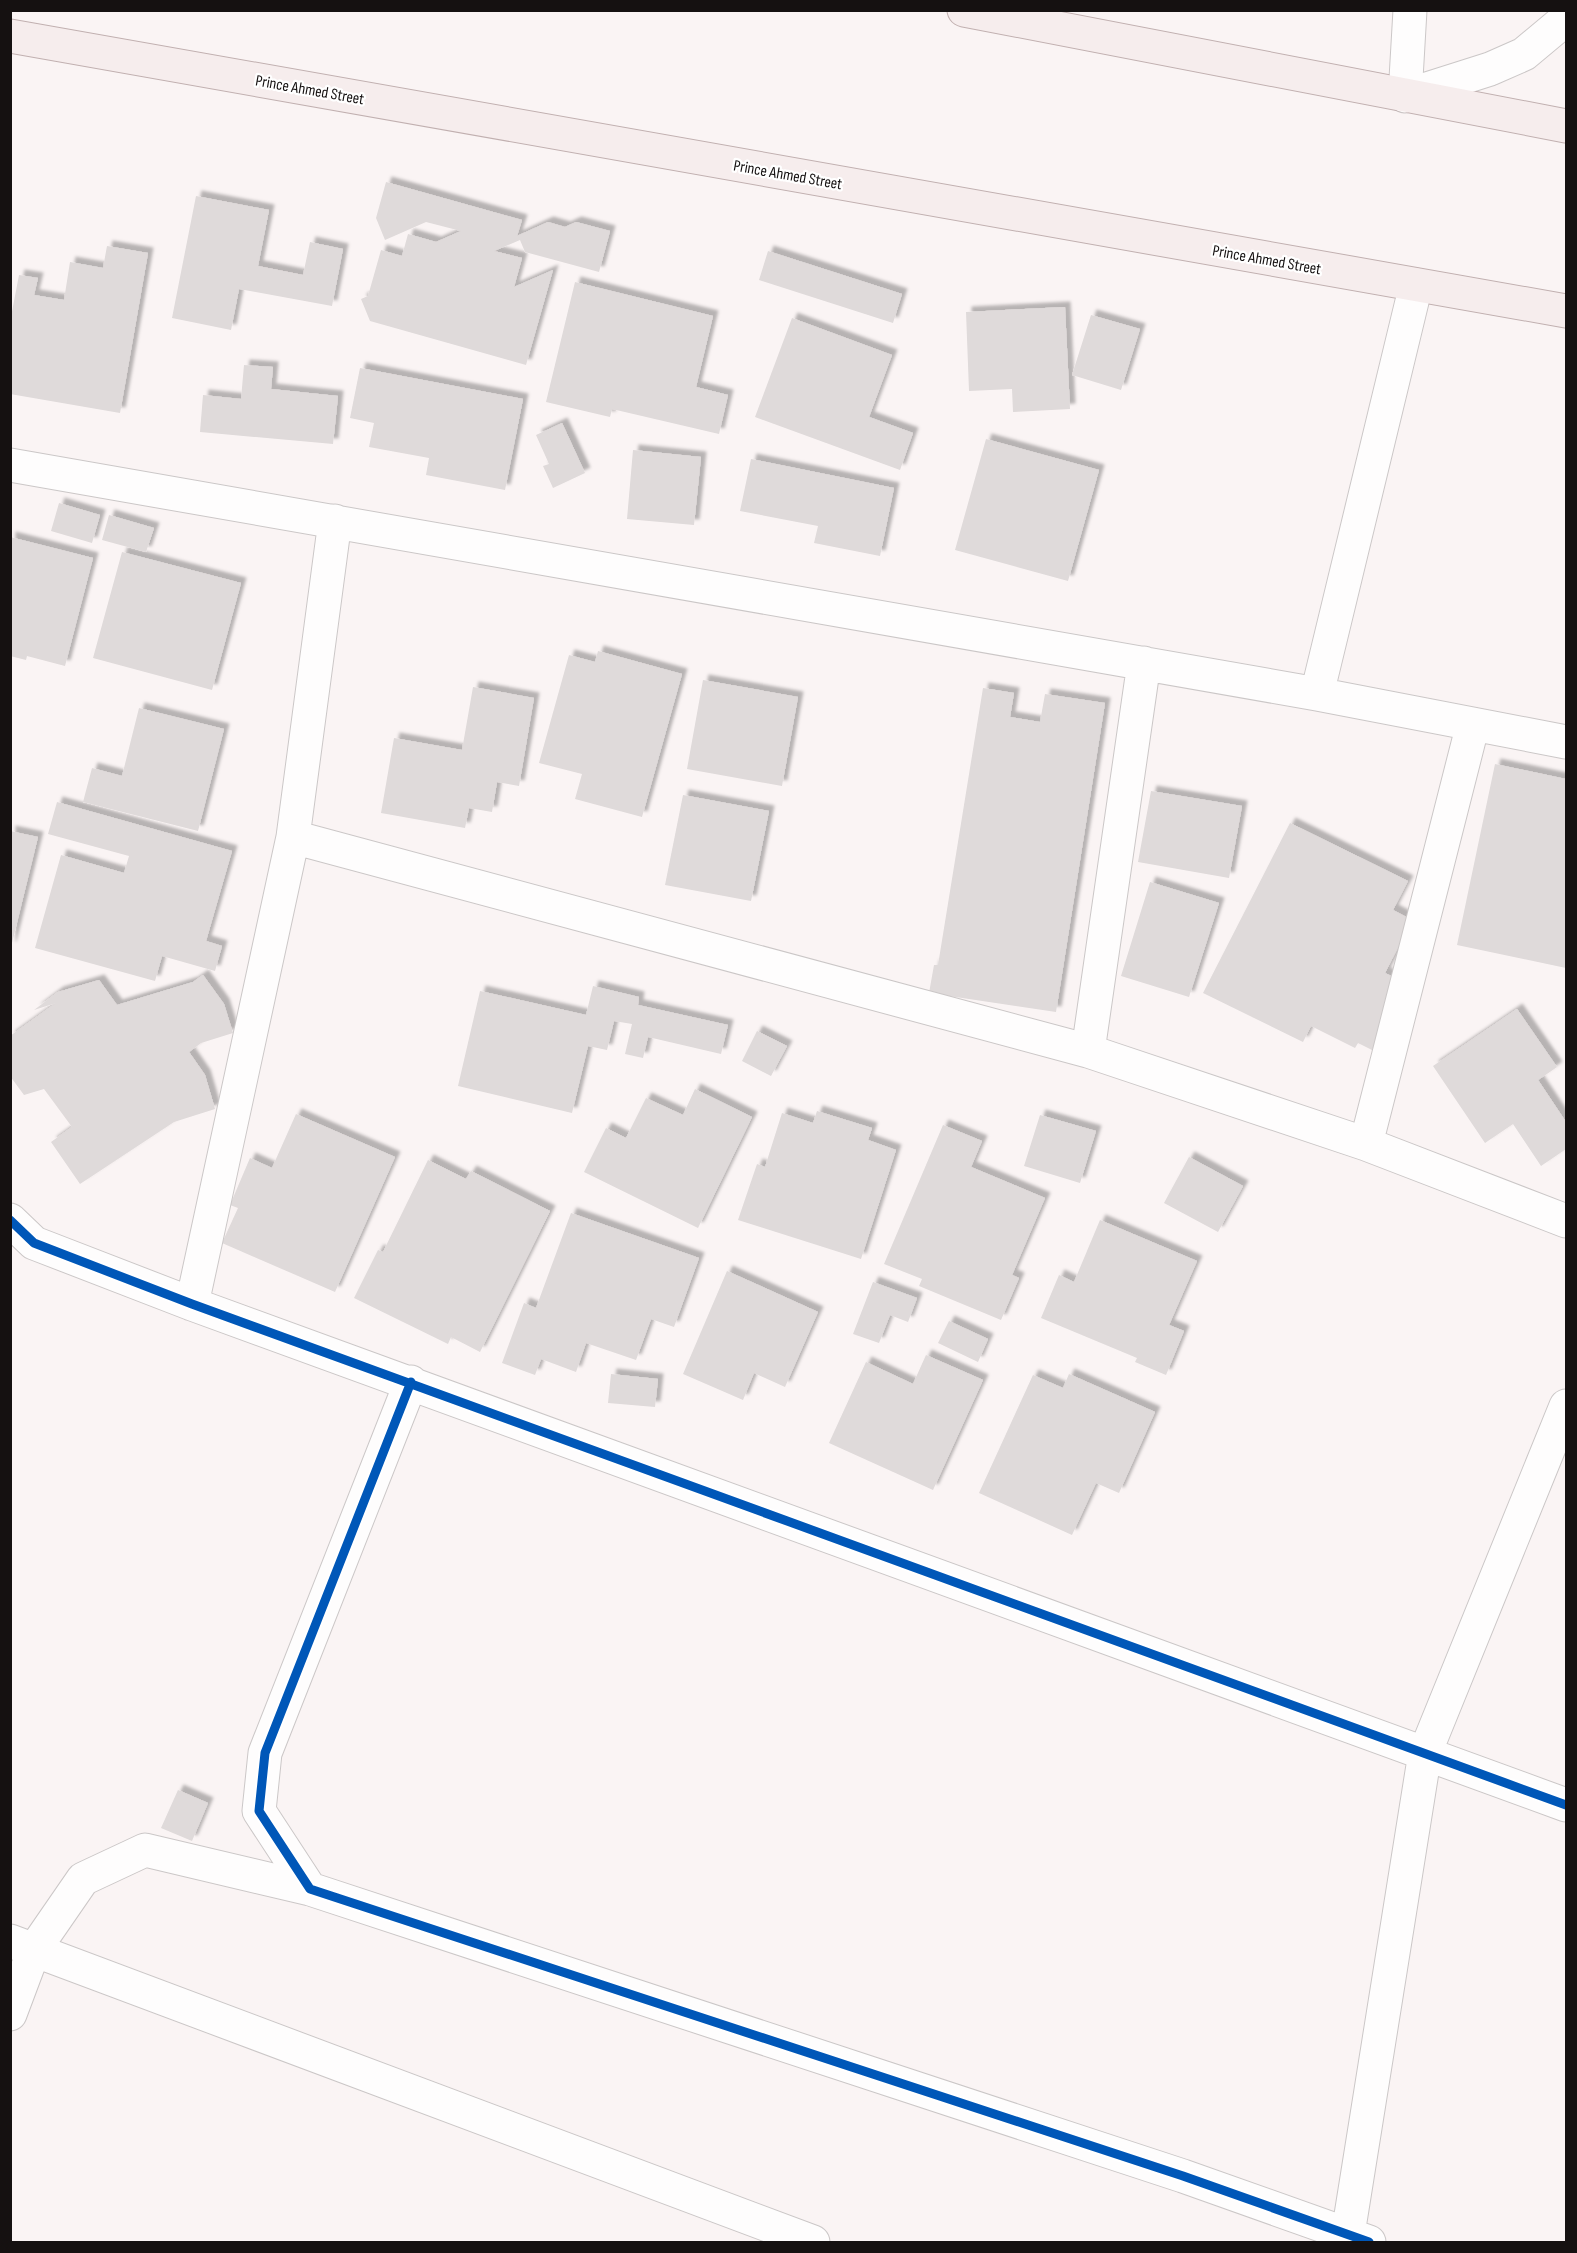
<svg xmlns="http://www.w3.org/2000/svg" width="1577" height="2253" font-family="'Sofia Sans Condensed',sans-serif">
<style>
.building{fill:#dfdada;filter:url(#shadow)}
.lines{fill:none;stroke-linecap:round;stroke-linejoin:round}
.minor-casing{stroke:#cbc7c7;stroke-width:35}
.major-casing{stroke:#c1b0b0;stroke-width:35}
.minor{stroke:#fefdfd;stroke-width:33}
.major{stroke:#f6eded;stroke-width:33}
.cycleway-casing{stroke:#fff;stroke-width:13}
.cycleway{stroke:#0057b8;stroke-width:9}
.labels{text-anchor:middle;stroke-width:4.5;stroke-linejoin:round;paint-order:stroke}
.street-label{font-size:16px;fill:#151111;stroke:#fff}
</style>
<defs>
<filter id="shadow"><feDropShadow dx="5.5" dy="-5.5" stdDeviation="1.5" flood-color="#0004"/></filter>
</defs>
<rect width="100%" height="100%" fill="#faf4f4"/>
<path class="building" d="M386 182 522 220 517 236 548 222 565 227 576 222 610 231 599 272 525 252 520 240 494 251 522 258 514 287 553 270 526 365 370 321 361 299 368 296 381 250 402 256 408 234 436 242 461 231 426 222 385 240 376 218Z
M196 196 269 210 258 266 303 275 310 242 343 249 332 306 239 289 231 330 172 318Z
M107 246 148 253 120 413 10 394V322L19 275 38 278 34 295 64 300 70 262 103 268Z
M768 251 902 294 893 323 759 280Z
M575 282 713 316 696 387 728 395 719 434 612 409 610 417 546 402Z
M1065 307 1070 409 1013 412 1012 389 969 391 966 312Z
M1091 315 1140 329 1121 390 1072 375Z
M792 318 892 355 869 417 913 433 900 470 755 417Z
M244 365 273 367 271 389 338 396 333 444 200 432 203 395 241 399Z
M360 368 523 399 505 490 426 475 429 458 369 447 374 423 350 418Z
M562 423 585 473 553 488 543 466 549 464 536 435Z
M986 439 1099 470 1068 581 955 550Z
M633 450 701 457 694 525 627 519Z
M751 459 894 488 880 556 814 543 818 526 740 511Z
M59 503 100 515 92 543 51 531Z
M109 515 154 528 146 552 102 540Z
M10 537 93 558 65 666 27 656 26 660 10 656Z
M122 552 241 583 212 690 93 658Z
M598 651 682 674 642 817 575 799 582 774 539 763 569 655 595 662Z
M703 680 798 697 782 786 687 769Z
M473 687 534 698 519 786 497 782 492 812 469 808 465 828 381 813 394 738 462 750Z
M983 688 1014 693 1010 717 1040 722 1045 694 1105 703 1056 1012 929 993 934 965H938Z
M139 708 224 729 198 831 83 802 92 768 122 776Z
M1495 764 1566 779V968L1457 945Z
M1151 791 1242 806 1229 878 1138 862Z
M683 795 769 811 751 901 665 885Z
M57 802 232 851 206 941 222 946 215 971 162 956 155 981 35 948 61 855 124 873 129 856 48 834Z
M1290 823 1408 881 1393 910 1412 920 1385 973 1406 983 1372 1050 1358 1043 1355 1048 1311 1026 1303 1042 1203 993Z
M10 831 38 837 11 947H10Z
M1150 882 1219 903 1189 997 1121 976Z
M203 975 224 1004 233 1033 201 1043 189 1052 205 1075 215 1109 174 1122 80 1184 51 1142 72 1127 44 1089 24 1095 10 1076V1036L56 1003 34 1010 58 992 99 980 117 1005 193 982Z
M593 986 639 997 638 1005 728 1025 721 1054 648 1037 643 1058 625 1054 632 1024 614 1021 607 1050 588 1046 572 1113 458 1086 480 991 586 1015Z
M1517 1009 1557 1067 1538 1080 1566 1122V1149L1541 1166 1513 1124 1485 1143 1433 1066Z
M757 1031 787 1046 771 1076 742 1061Z
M695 1089 752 1117 698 1228 584 1172 606 1128 626 1138 646 1098 683 1115Z
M817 1111 872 1128 868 1140 896 1150 861 1259 738 1220 757 1164 765 1167 782 1113 813 1123Z
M296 1114 395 1157 335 1292 222 1243 238 1208 230 1205 250 1158 272 1168Z
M1040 1115 1096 1131 1080 1183 1024 1166Z
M943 1125 982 1141 971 1167 1045 1198 1012 1275 1019 1278 1001 1320 919 1286 922 1279 884 1264Z
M1189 1157 1243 1186 1218 1232 1164 1203Z
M428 1160 466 1179 471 1171 550 1211 480 1352 451 1337 448 1344 354 1298 378 1250 383 1252Z
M571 1213 699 1258 674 1327 651 1319 636 1360 586 1343 576 1372 541 1359 535 1375 502 1363 524 1303 536 1308Z
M1100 1220 1197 1261 1169 1325 1184 1331 1166 1375 1135 1362 1137 1358 1041 1318 1059 1275 1074 1282Z
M727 1271 818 1312 785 1387 754 1373 743 1400 683 1374Z
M873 1282 917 1298 908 1322 890 1315 879 1343 853 1334Z
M949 1321 988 1339 978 1362 938 1343Z
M926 1355 983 1380 933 1490 829 1443 866 1362 913 1384Z
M611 1374 658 1379 655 1407 608 1403Z
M1069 1374 1155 1412 1119 1493 1096 1483 1072 1535 979 1493 1033 1375 1063 1388Z
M178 1790 208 1803 192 1841 161 1828Z"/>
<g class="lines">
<defs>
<path id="minor" d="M1410 10 1405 96 1490 69 1524 54 1566 19
M10 465 1317 694 1566 742
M1317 694 1416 285
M293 837 1088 1051 1366 1144 1566 1221
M1088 1051 1144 663
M1366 1144 1473 724
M10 1220 34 1243 192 1304 1566 1805
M192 1304 293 837 335 521
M411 1382 265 1753 259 1811 310 1889 1183 2176 1369 2242
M10 1941 813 2242
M10 2014 34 1950 83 1879 145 1850 310 1889
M1348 2234 1425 1753 1566 1406"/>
<path id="major" d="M964 10 1566 126
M10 36 1566 311"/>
</defs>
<use href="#minor" class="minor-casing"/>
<use href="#major" class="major-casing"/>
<use href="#minor" class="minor"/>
<use href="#major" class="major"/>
<defs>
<path id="cycleway" d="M10 1220 34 1243 192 1304 1566 1805
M411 1382 265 1753 259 1811 310 1889 1183 2176 1369 2242"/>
</defs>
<use href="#cycleway" class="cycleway-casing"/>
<use href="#cycleway" class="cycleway"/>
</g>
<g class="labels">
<g class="street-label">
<text transform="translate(310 89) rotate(10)" y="6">Prince Ahmed Street</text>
<text transform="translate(788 174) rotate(10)" y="6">Prince Ahmed Street</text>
<text transform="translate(1267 259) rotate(10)" y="6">Prince Ahmed Street</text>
</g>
</g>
<rect width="1577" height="2253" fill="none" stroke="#151111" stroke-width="24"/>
</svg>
